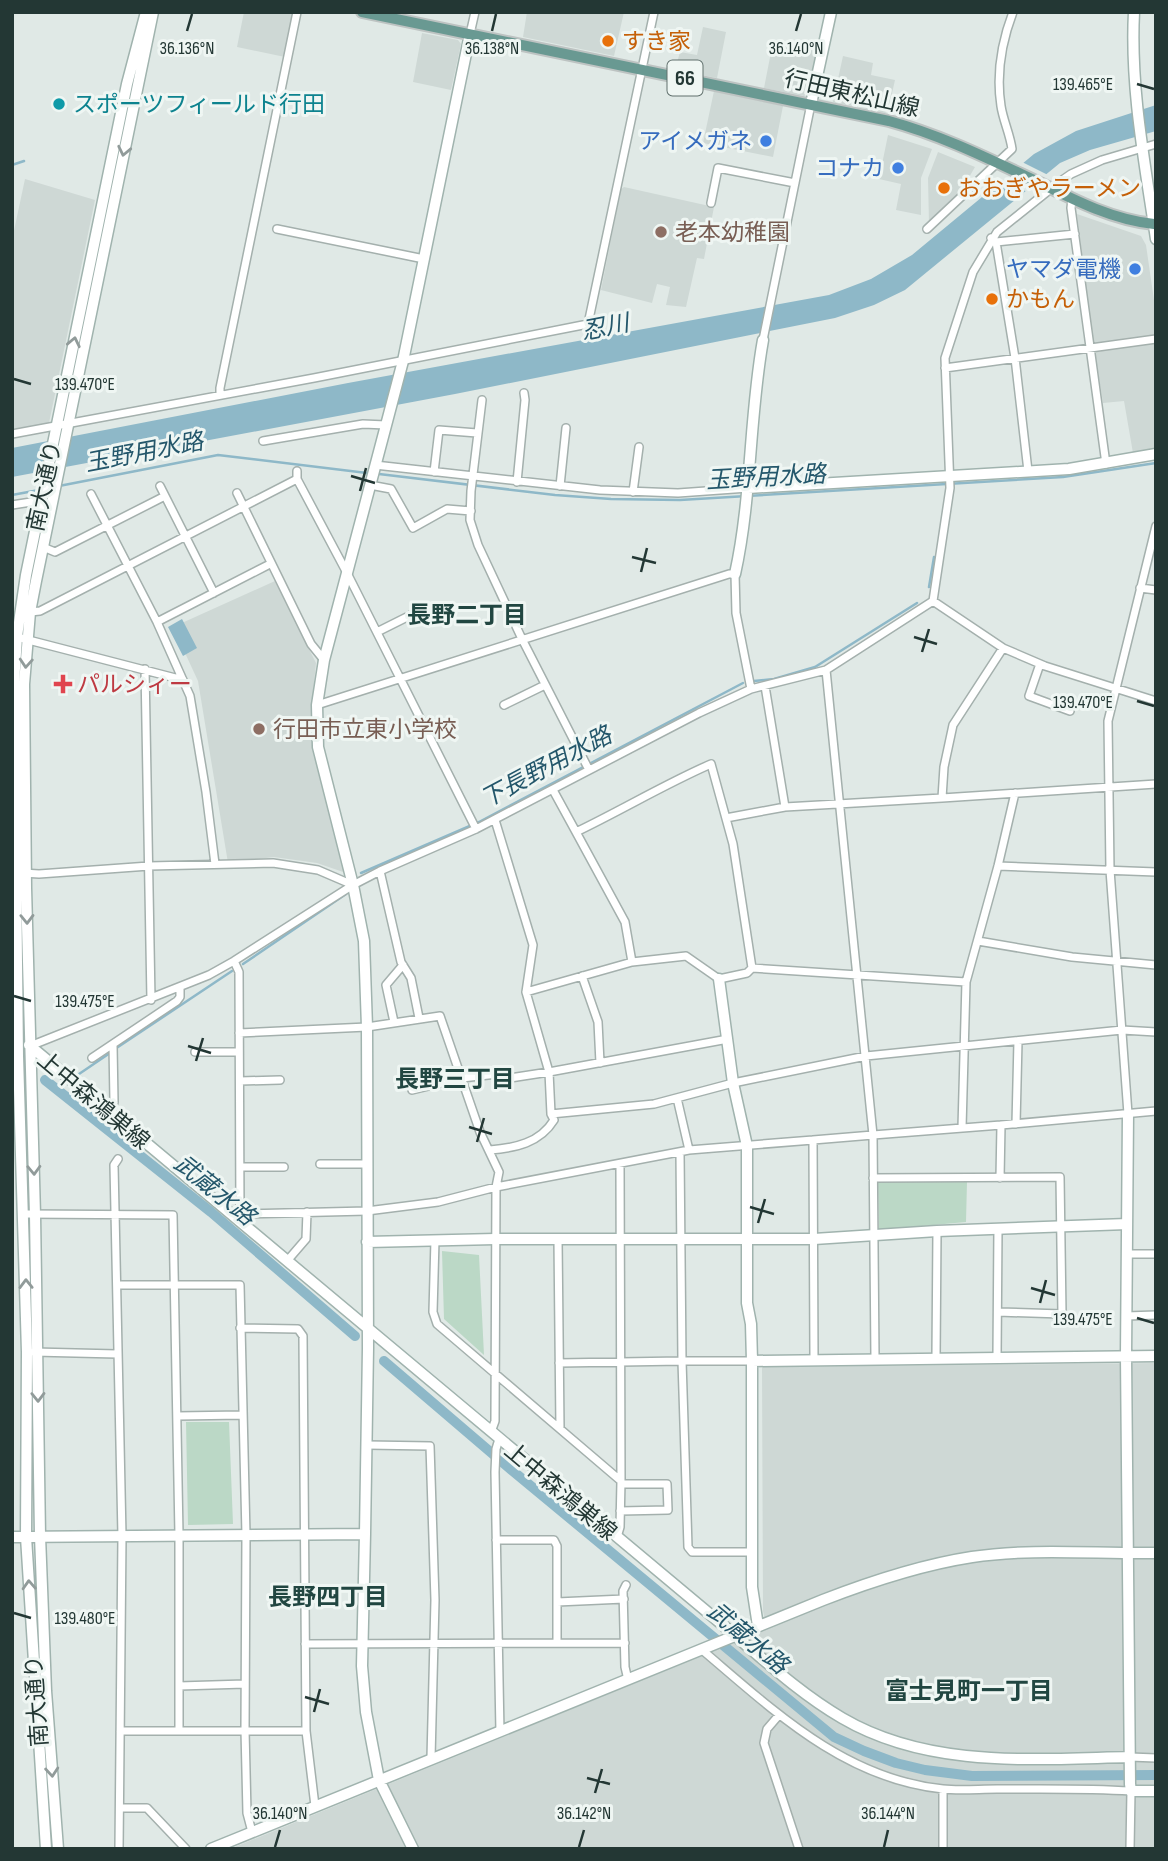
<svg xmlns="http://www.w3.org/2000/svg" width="1168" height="1861" font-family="'Sofia Sans Condensed','Noto Sans JP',sans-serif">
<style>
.built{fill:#ced8d5}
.green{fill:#bbd8c6}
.water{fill:#8eb8c8}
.pier{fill:#e0e9e6}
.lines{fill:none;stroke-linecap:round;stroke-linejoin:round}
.stream{stroke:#8eb8c8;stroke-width:2.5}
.canal{stroke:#8eb8c8;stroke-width:10}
.street-casing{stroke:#a4b0ad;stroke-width:10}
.secondary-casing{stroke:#a0b3ae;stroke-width:13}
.primary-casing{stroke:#bdc3c2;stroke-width:14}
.street{stroke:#fff;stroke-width:7}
.secondary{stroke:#fff;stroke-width:10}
.primary{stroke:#699992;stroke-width:10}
.oneway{stroke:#919b9a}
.ticks{fill:none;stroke:#233734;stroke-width:2.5}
.food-dot{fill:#e8710a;stroke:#eff6f3;stroke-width:2.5}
.culture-dot{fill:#0f9aa8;stroke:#eff6f3;stroke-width:2.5}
.shop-dot{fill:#3f7fe0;stroke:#eff6f3;stroke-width:2.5}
.education-dot{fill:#8d6e63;stroke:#eff6f3;stroke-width:2.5}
.health-dot{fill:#e0444e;stroke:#eff6f3;stroke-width:2.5}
.labels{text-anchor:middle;stroke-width:6;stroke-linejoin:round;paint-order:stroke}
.shield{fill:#eff6f3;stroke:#60706d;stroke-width:2}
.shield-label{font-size:21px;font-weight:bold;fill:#233734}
.food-label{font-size:23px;fill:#c56008;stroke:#eff6f3;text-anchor:start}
.street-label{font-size:23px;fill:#233734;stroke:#eff6f3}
.culture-label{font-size:23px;fill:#0d838f;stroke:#eff6f3;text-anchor:start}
.shop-label{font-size:23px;fill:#366cbe;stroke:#eff6f3;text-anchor:end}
.education-label{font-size:23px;fill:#785e54;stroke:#eff6f3;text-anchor:start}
.health-label{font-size:23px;fill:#be3a42;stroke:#eff6f3;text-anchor:start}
.water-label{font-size:24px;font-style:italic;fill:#24576b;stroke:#eff6f3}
.neighbourhood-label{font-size:24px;font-weight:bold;fill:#214641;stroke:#eff6f3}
.ticks-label{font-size:18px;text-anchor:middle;fill:#233734;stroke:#eff6f3;stroke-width:6;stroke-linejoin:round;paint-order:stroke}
</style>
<rect width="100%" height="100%" fill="#e0e9e6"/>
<path class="built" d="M244 12H293L285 57 237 47Z
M527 12H624L614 56 523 37Z
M703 27 726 32 717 78 675 70 680 52 697 55Z
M422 33 458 40 461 44 451 90 413 82Z
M773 42 817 51 808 93 804 96 764 88Z
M843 56 873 63 871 75 895 80 888 111 885 113 833 102Z
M714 91 783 106 773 157 703 143Z
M888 135 932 149 921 178V215L896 210 901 184 879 179Z
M938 152 975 167 957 198 929 224 928 178Z
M25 179 95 200 49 423 12 429V240Z
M624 187 714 207 704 259 697 258 686 307 666 305 670 287 657 284 652 303 601 290 621 189Z
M1077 214 1141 236 1146 245 1156 314V335L1096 343 1093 342Z
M1156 343V448L1133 453 1124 401 1103 403 1095 352Z
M275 581 316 663 311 713 314 746 319 774 349 874 317 863 274 857 228 863 198 681 173 627Z
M1156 1363V1849H230L767 1629 763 1611 762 1367Z"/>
<path class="green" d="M878 1182H967L966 1222 879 1230Z
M442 1251 479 1255 484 1355 444 1319Z
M186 1422H229L233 1524 188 1525Z"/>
<path class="water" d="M1156 105V131L1090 150 1060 163 905 290 874 305 835 318 455 394 12 477V448L348 383 829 295 871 279 912 255 1034 154 1076 131Z
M182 619 197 648 183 656 168 627Z"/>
<path class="pier" d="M1020 161 1050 176 1030 193 999 179Z"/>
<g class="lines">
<path class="stream" d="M12 165 24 161
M379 474 555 495 611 499 680 500 1063 477 1156 463
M59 486 218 455 367 473
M12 495 39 490
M929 587 934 557
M754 681 774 679 815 667 917 603
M361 873 479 822 743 683
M243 964 346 894
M115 1049 232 971
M79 1074 110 1053"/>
<path class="canal" d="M45 1080 211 1212 355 1336
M384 1361 508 1467 834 1737 864 1751 896 1763 925 1770 972 1776 1156 1775"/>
<defs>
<path id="street" d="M470 34 475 12
M1072 199 1071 208 1106 464
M711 203 718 168 795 183
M277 229 424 259
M927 229 1012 149C1010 134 1003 120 1001 106 996 74 1002 41 1013 12
M991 238 996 242 1015 358 1028 471
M996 242 1075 234
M763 340 811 104
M945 368 1156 339
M220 395V388L297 12
M482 400 471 491 470 520 478 545 522 639 589 770
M12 434 314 378 588 324 654 12
M263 441 363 424 386 425
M375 465 600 490 678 493 748 488
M297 471V479L347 573 476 829
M434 472 439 430 477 433
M517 482 525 400 524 393
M370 485 391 489 413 528 447 509 471 511
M160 486 214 593
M560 486 566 428
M633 492 639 447
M237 493 311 644 324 660
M91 494 157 622 190 696 206 792 215 864
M12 505 31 502 52 504
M43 547 55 552 165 496
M1140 588 1156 590
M933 601 1003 648 1045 666 1156 701
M30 612 40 611 297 479
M157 622 270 564
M377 632 415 613
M13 636 183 680
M1040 664 1029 696 1070 711
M145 669 151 1000
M826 670 873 1135 1001 1125 1000 1178
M317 705 729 574H735L736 613 751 689
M504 705 545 685
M553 790 576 832C622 810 665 784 711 764L733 844 752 968 747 973 719 979 686 956 632 962
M942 798 1156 784
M785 807 942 798 944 767 953 725 1003 648
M726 818 785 807 765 686
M495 820 533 945 526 992
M998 866 1156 872
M380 871 476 829 699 713 751 689 826 670 933 601 950 488 945 358 973 272 997 232 1058 183 1071 174 1102 160 1156 144
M23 873 39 874 149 866 273 863 318 870 353 885 234 961 209 975 30 1046
M353 885 380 871 401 962 411 978 419 1018
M978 941 1072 957 1156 965
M234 961 239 972 240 1214 237 1217
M752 968 966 982
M582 976 598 1022 600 1063
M394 1022 386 985 403 965
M239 1033 367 1027 440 1016 480 1132 499 1172 496 1187 495 1421 491 1432
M195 1052H239
M92 1058 177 1001 180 997V988
M240 1081 280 1080
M412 1090 462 1078 497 1074 510 1078 549 1072 728 1039
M677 1098 689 1150
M111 1114 114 1102 113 1045
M551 1114 654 1104 733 1083 866 1056 1122 1030 1156 1032
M1128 1114 1110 870 1108 721 1156 526
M1016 1124 1018 1041
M1001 1125 1156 1111
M962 1128 966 982 998 866 1015 793
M490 1150C515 1148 540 1143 554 1120L551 1114 549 1072 526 992 632 962 625 922 576 832
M680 1153 682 1361H752
M118 1159 114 1165 122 1536 119 1849
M320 1164H367
M240 1167H284
M873 1178 1060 1177 1062 1314 998 1312
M25 1214 173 1215
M240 1214 367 1211 438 1202 496 1187 689 1150 813 1140
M173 1215 179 1535V1731
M558 1239 560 1428
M435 1240 433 1312 437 1324 621 1481
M1127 1254H1156
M287 1261 306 1239 307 1212
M117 1285H240L246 1535 245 1730 247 1813 252 1832
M1126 1316 1156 1315
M240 1328 298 1329 303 1336 306 1731 315 1806
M34 1352 117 1354
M814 1358 813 1140 873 1135 875 1358
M936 1358 937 1231
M997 1358 998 1228
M559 1363 682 1361 688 1547 692 1552H751
M178 1416 242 1415
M499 1439 496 1449 495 1472 500 1732
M367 1445 430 1446 435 1600 431 1758
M620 1511 668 1510 667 1484H621
M617 1537 620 1527 621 1481 620 1165
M496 1540H554L557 1546V1643
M626 1585 623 1591 625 1667 628 1680
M557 1602 624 1599
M305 1644 625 1643
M701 1649C773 1710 844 1779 943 1789 960 1791 979 1789 997 1789 1041 1789 1086 1788 1131 1791L1130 1849
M179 1686 245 1684
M779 1715 767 1729 764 1743 799 1849
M120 1731H306
M1130 1757 1156 1758
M943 1789V1849
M120 1808H147L186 1849"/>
<path id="secondary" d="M1134 12C1130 88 1145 164 1156 239
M811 104 831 12
M748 488 1069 469 1156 454
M735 574C752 497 749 417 763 340
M719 979 733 1083 747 1146V1303L751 1324 752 1361V1587L758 1626
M29 1045 724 1626C762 1658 799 1693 842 1718 929 1769 1034 1759 1130 1757
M1128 1114 1126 1356 1130 1784 1131 1791H1156
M367 1242 495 1239H814L937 1231 1127 1224
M752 1361 1156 1356
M365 1534 368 1348 367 1027 364 941 353 885 318 747 317 705 324 660 403 361 470 34
M12 1537 365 1534 362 1666 366 1712 379 1780 413 1849
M46 1849 26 1537 27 1352 18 1056 14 684 17 636 26 575 127 84 146 12
M58 1849 46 1691 40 1536 35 1215 26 888 24 684 30 612 36 581 153 12
M211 1849 823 1600C872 1581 920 1565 972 1557 1032 1548 1095 1554 1156 1553"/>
<path id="primary" d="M362 12 889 121C941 135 989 159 1038 182 1074 200 1113 220 1154 224"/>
</defs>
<use href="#street" class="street-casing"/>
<use href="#secondary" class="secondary-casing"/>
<use href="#primary" class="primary-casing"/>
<use href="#street" class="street"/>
<use href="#secondary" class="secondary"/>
<use href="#primary" class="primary"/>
</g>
<defs><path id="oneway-chevron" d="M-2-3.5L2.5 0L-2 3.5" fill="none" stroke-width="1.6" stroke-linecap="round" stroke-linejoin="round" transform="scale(1.75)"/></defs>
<g class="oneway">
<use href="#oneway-chevron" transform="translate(124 151) rotate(102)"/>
<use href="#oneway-chevron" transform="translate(74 342) rotate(-78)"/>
<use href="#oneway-chevron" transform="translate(26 663) rotate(94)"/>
<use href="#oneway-chevron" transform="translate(27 919) rotate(89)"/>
<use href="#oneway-chevron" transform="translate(34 1170) rotate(88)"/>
<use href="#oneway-chevron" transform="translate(26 1284) rotate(-91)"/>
<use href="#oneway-chevron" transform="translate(38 1397) rotate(89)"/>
<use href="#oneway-chevron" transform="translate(29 1585) rotate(-93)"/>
<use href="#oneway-chevron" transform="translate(52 1772) rotate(85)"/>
</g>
<path class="ticks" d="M187 31 192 14M492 31 496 14M796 31 801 14M1137 84 1154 89M14 379 31 384M351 476 375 483M360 491 366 468M632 557 656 563M641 572 647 548M914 637 937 644M922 652 929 629M1137 701 1154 706M14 996 31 1001M188 1046 211 1053M196 1061 203 1038M469 1127 492 1134M477 1142 484 1118M750 1207 774 1214M758 1223 765 1199M1031 1288 1055 1295M1040 1303 1046 1280M1137 1318 1154 1323M14 1613 31 1618M305 1697 329 1704M314 1712 320 1689M587 1778 610 1784M595 1793 602 1769M275 1847 280 1830M579 1847 584 1830M884 1847 888 1830"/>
<g class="food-dot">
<circle cx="608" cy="41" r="7"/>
<circle cx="944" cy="188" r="7"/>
<circle cx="992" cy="299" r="7"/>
</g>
<circle class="culture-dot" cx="59" cy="104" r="7"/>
<g class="shop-dot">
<circle cx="766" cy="141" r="7"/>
<circle cx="898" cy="168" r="7"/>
<circle cx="1135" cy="269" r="7"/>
</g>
<g class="education-dot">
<circle cx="661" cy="232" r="7"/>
<circle cx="259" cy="729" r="7"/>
</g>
<path class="health-dot" d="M59.5 673.5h7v7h7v7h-7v7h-7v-7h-7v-7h7z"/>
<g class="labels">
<rect class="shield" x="667.5" y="60.5" width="35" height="35" rx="5"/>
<g class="shield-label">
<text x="685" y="85">66</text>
</g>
<g class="food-label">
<text x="622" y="49">すき家</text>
<text x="958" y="196">おおぎやラーメン</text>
<text x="1006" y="307">かもん</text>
</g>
<g class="street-label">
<text transform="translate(852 93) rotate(13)" y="8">行田東松山線</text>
<text transform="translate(44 486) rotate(-78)" y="8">南大通り</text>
<text transform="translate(94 1100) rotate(40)" y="8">上中森鴻巣線</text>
<text transform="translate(561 1491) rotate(40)" y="8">上中森鴻巣線</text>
<text transform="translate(36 1701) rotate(-94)" y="8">南大通り</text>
</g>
<g class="culture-label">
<text x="73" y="112">スポーツフィールド行田</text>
</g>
<g class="shop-label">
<text x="752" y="149">アイメガネ</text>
<text x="884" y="176">コナカ</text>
<text x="1121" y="277">ヤマダ電機</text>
</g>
<g class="education-label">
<text x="675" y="240">老本幼稚園</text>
<text x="273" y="737">行田市立東小学校</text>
</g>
<g class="health-label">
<text x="77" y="692">パルシィー</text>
</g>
<g class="water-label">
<text transform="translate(605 327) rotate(-11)" y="8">忍川</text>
<text transform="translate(144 452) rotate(-11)" y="8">玉野用水路</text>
<text transform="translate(766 477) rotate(-3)" y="8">玉野用水路</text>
<text transform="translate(546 767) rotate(-28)" y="8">下長野用水路</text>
<text transform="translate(215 1190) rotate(39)" y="8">武蔵水路</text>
<text transform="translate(748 1638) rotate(40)" y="8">武蔵水路</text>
</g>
<g class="neighbourhood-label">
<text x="467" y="623">長野二丁目</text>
<text x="455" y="1087">長野三丁目</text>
<text x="328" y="1605">長野四丁目</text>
<text x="969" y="1699">富士見町一丁目</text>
</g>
</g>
<g class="ticks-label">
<text x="187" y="54">36.136°N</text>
<text x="492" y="54">36.138°N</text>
<text x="796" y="54">36.140°N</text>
<text x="1083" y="90">139.465°E</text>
<text x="85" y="390">139.470°E</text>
<text x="1083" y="708">139.470°E</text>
<text x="85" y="1007">139.475°E</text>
<text x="1083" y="1325">139.475°E</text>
<text x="85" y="1624">139.480°E</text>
<text x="280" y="1819">36.140°N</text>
<text x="584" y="1819">36.142°N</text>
<text x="888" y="1819">36.144°N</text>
</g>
<rect width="1168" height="1861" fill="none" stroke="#233734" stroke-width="28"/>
</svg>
